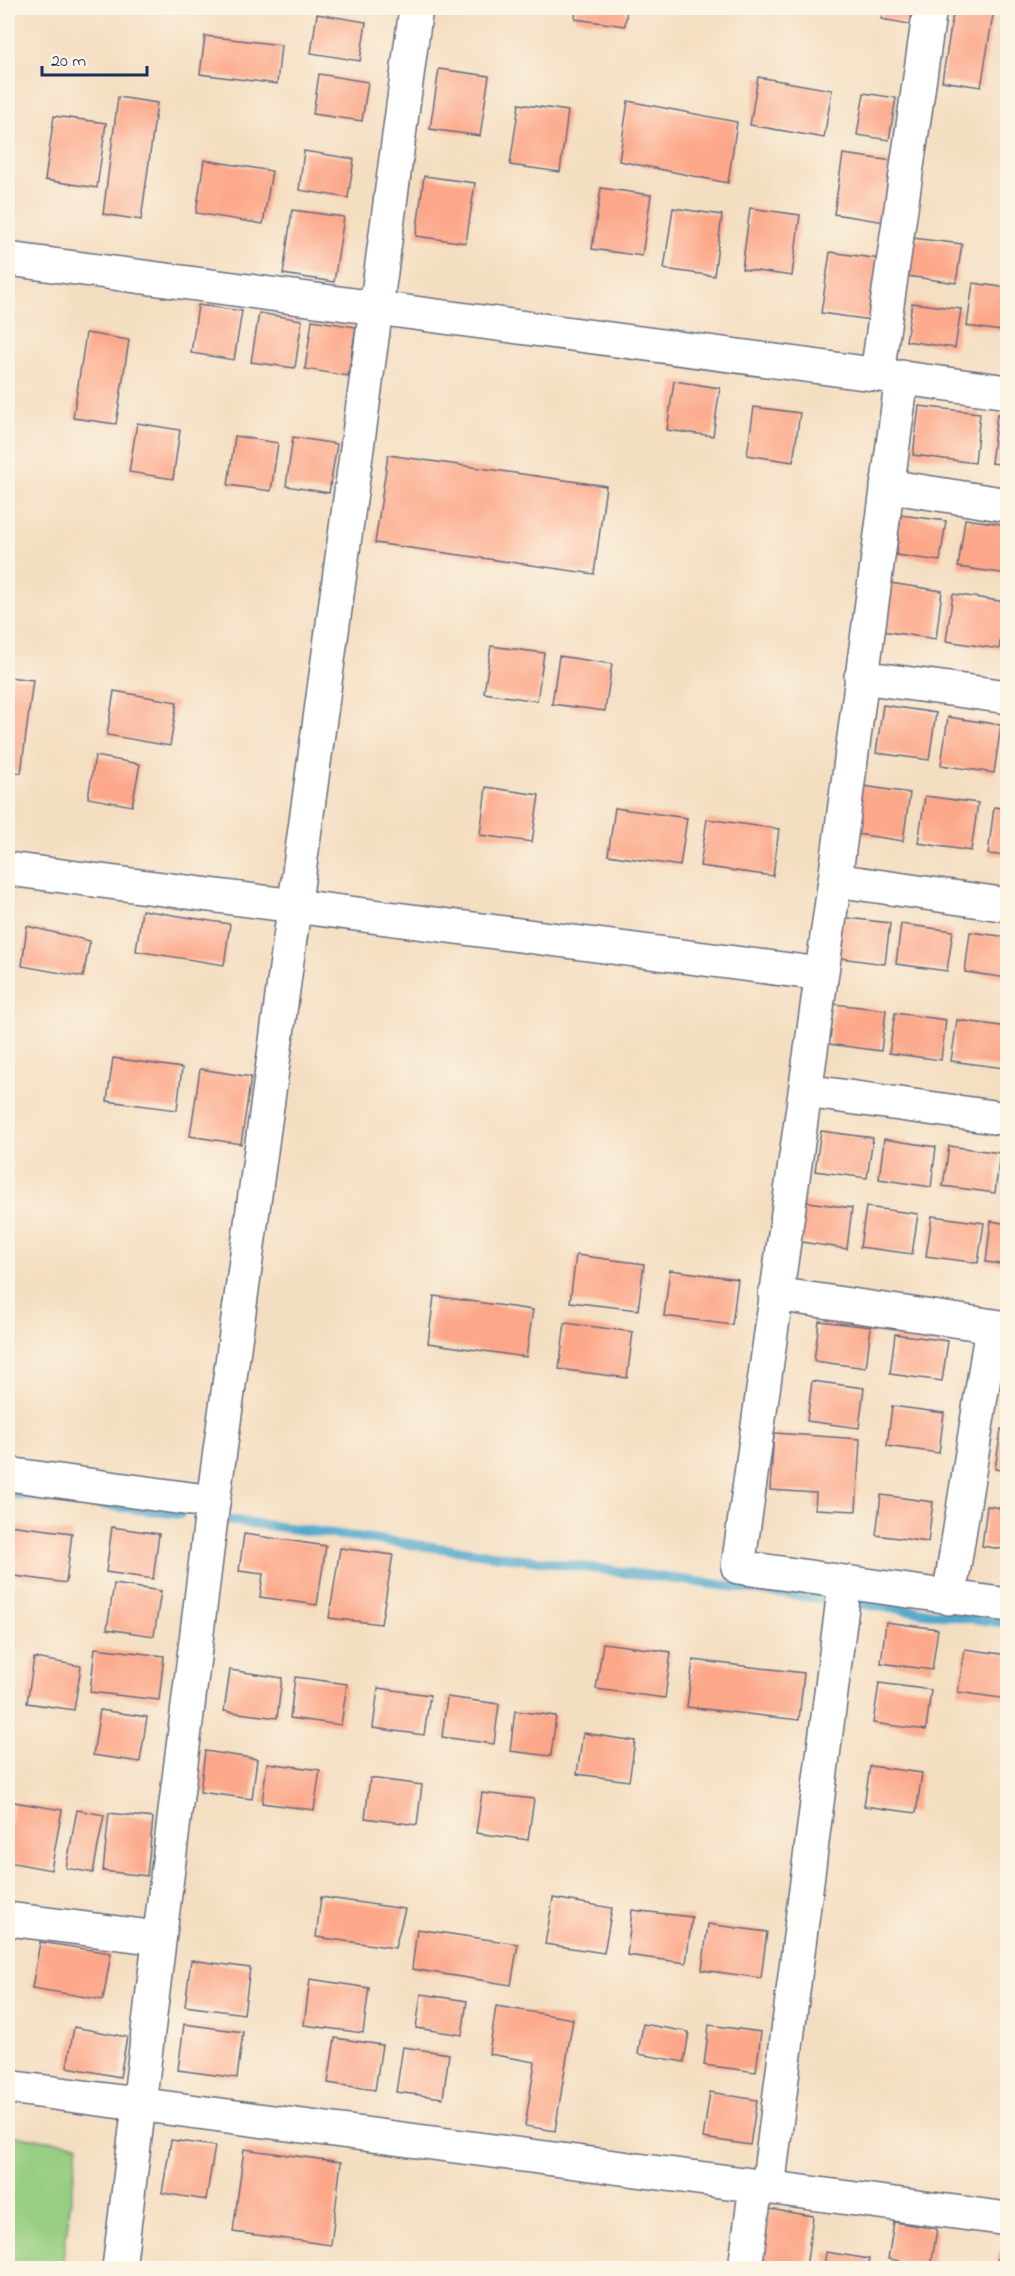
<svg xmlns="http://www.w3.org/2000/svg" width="1015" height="2276" font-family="'Indie Flower',sans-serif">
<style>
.green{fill:#97ce81;stroke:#597e70;stroke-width:1.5}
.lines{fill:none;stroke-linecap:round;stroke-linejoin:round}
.stream{stroke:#4fa7cc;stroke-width:10}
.building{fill:#fca789}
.street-casing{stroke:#676c81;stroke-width:36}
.secondary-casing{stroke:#676c81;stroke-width:36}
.street{stroke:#fff;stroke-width:33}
.secondary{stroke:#fff;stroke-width:33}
</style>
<rect width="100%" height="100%" fill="#fcf5e5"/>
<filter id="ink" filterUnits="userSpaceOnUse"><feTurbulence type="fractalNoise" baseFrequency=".0167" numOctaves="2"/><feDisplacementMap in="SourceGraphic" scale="12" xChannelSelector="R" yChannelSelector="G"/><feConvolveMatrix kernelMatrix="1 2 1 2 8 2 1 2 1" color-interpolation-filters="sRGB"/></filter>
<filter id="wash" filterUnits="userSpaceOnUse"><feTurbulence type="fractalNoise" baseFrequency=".008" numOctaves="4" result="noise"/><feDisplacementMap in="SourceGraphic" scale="24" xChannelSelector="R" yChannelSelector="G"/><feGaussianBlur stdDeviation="1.35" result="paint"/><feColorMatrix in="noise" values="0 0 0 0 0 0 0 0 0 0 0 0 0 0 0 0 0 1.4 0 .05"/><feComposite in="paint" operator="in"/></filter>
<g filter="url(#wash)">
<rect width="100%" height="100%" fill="#f4dec1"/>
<path class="green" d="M8 2135 78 2144 62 2268H8Z"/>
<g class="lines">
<path class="stream" d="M8 1493 180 1514
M213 1518 1008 1623"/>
</g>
<g id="blocks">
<path class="building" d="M576 8H627L625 26 575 19Z
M883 8H917L914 25 881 19Z
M954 8 994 9 981 87 942 81Z
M317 14 366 22 360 61 311 53Z
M205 36 281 45 277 84 200 74Z
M439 69 489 76 480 136 430 129Z
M319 74 368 82 362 121 313 114Z
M758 77 832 90 824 138 750 125Z
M864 93 896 98 889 140 857 135Z
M118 97 157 103 141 220 103 214Z
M628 101 737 122 728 183 619 161Z
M519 104 568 111 560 172 510 165Z
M54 116 106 123 97 188 45 180Z
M304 151 354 159 348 198 299 190Z
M843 154 893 161 885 222 834 214Z
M204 160 272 171 263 224 196 213Z
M424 176 475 183 466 243 416 236Z
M601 188 651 195 642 256 592 249Z
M673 208 722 215 714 276 664 269Z
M750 208 800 215 792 276 742 269Z
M292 210 344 217 334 282 283 274Z
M912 238 962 244 956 283 907 276Z
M830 252 880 259 871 320 821 313Z
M973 283 1008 288V332L967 326Z
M912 303 961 309 955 348 906 341Z
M198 305 242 311 234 360 191 353Z
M259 313 302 320 295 368 251 362Z
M312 320 356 327 348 376 305 369Z
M86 333 129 340 116 424 73 418Z
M674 381 720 388 713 436 667 430Z
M919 406 980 413 975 463 913 455Z
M754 407 800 413 793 462 747 455Z
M997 414 1008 415V465L991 463Z
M137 423 180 430 173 479 129 472Z
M235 436 278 443 271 491 228 485Z
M293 437 337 444 329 493 286 486Z
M388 455 606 486 594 574 375 543Z
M901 515 946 521 940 561 896 555Z
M965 519 1008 525V574L958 567Z
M890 583 942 591 936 639 882 631Z
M953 594 1006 602 999 649 946 641Z
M491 646 544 653 537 701 484 693Z
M559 656 612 664 605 711 552 704Z
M8 677 33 680 21 773 8 771Z
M114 691 177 702 170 746 107 735Z
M883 705 936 713 929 760 876 753Z
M948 717 1001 725 994 773 941 765Z
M95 756 140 764 132 806 88 798Z
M857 785 910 793 903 841 850 833Z
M486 787 539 795 532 842 480 835Z
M925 796 978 803 971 851 918 843Z
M994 807 1008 809V856L988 854Z
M615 808 687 818 680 866 608 855Z
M707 819 779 829 773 876 700 866Z
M142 910 230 924 224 965 136 951Z
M839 917 890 923 885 964 833 957Z
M901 924 953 931 947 971 896 964Z
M27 926 90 941 83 977 22 966Z
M970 932 1008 937V978L965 972Z
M834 1004 886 1010 881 1051 829 1044Z
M895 1013 946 1020 941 1060 889 1053Z
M957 1020 1008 1027 1004 1068 951 1061Z
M113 1058 182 1068 177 1110 107 1101Z
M200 1069 251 1077 241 1144 190 1136Z
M821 1131 873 1138 867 1178 815 1171Z
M884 1139 936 1147 931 1187 879 1179Z
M949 1146 1000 1153 995 1193 943 1186Z
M800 1201 852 1208 847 1249 795 1241Z
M866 1207 918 1214 912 1254 860 1247Z
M932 1216 984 1223 978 1263 926 1256Z
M991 1221 1008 1224V1265L986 1262Z
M576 1255 644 1264 638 1310 570 1302Z
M670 1270 738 1279 732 1325 664 1316Z
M434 1296 533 1310 526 1357 428 1343Z
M819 1321 871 1327 866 1368 814 1361Z
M565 1323 633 1332 627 1378 559 1369Z
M895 1334 948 1341 942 1381 890 1374Z
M812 1381 864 1388 859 1428 807 1421Z
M892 1406 944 1413 939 1453 887 1446Z
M1001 1429 1008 1430V1471L995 1469Z
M774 1433 860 1439 856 1511 815 1509 816 1493 770 1490Z
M881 1495 933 1502 928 1542 876 1535Z
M987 1506 1008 1509V1550L982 1546Z
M8 1525 72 1533 66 1583 8 1575Z
M112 1527 159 1534 153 1579 106 1572Z
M244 1534 326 1546 317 1605 260 1597 263 1574 239 1571Z
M340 1548 393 1555 381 1624 329 1618Z
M114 1584 161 1591 154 1636 107 1629Z
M886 1622 938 1629 932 1670 881 1663Z
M603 1643 671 1652 665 1698 596 1689Z
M8 1646H14L9 1678 8 1677Z
M95 1648 164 1656 159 1700 90 1692Z
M965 1649 1008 1655V1699L958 1692Z
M34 1658 81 1666 74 1710 27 1703Z
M693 1660 804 1673 799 1720 687 1707Z
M230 1670 282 1678 277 1718 224 1711Z
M295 1677 347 1684 341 1725 290 1718Z
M879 1683 931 1690 926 1730 873 1723Z
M378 1688 430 1695 424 1735 373 1728Z
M447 1697 499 1704 494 1744 442 1737Z
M100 1710 147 1717 140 1762 93 1755Z
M515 1711 556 1716 551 1756 510 1751Z
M583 1733 635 1741 629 1781 577 1774Z
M205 1751 257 1759 252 1799 200 1792Z
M267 1763 320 1770 314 1810 262 1803Z
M870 1766 922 1773 916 1813 864 1806Z
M370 1778 422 1785 417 1825 365 1818Z
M482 1793 534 1799 528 1840 476 1833Z
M14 1802 62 1810 51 1870 8 1862V1838Z
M77 1810 104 1815 93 1873 66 1868Z
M109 1813 153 1818 147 1876 103 1871Z
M321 1897 405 1909 395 1948 316 1937Z
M553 1898 612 1908 604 1953 545 1944Z
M632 1910 692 1917 686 1963 627 1955Z
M708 1924 767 1932 761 1978 702 1970Z
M417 1929 518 1944 511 1985 412 1969Z
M40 1942 111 1953 103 2000 32 1988Z
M191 1960 250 1968 244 2014 185 2006Z
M310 1979 369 1988 363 2033 304 2025Z
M421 1994 467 2001 462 2035 416 2028Z
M496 2006 573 2019 555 2131 525 2126 535 2062 489 2054Z
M184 2024 243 2032 237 2078 178 2070Z
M643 2024 689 2032 684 2062 638 2054Z
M709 2025 761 2032 756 2072 704 2065Z
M74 2027 127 2037 120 2077 67 2067Z
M335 2038 382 2045 375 2090 328 2083Z
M403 2047 449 2054 443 2098 396 2092Z
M710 2092 757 2100 750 2145 703 2138Z
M171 2140 215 2146 206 2200 162 2193Z
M244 2149 341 2162 331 2245 233 2232Z
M769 2209 813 2216 806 2268 763 2264Z
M894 2222 937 2229 931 2266 888 2259Z
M999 2250 1008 2251V2268H996Z
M826 2252 869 2259 868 2268H824Z"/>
</g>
</g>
<g filter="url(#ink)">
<use href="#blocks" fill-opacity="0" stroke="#676c81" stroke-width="1.5"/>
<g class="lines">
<defs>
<path id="street" d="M8 259 1008 392
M877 374 930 8
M902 377 835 880 738 1567 1008 1605
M887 486 1008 505
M861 677 1008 697
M8 869 821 974
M835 880 1008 905
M805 1091 1008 1119
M775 1294 1008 1328
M8 1474 213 1502
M949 1598 992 1327
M8 1919 159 1938
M8 2087 1008 2219
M768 2188 845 1583
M745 2268 756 2186"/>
<path id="secondary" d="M119 2268 213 1502 376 309 416 8"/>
</defs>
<use href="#street" class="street-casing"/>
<use href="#secondary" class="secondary-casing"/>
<use href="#street" class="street"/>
<use href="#secondary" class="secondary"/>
</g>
</g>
<rect width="1015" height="2276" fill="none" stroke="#fcf5e5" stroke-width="30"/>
<path d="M42 66v9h105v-9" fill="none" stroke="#1b2f5e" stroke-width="3"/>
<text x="51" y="66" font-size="18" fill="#1b2f5e" stroke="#fcf5e5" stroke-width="4.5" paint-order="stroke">20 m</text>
</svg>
